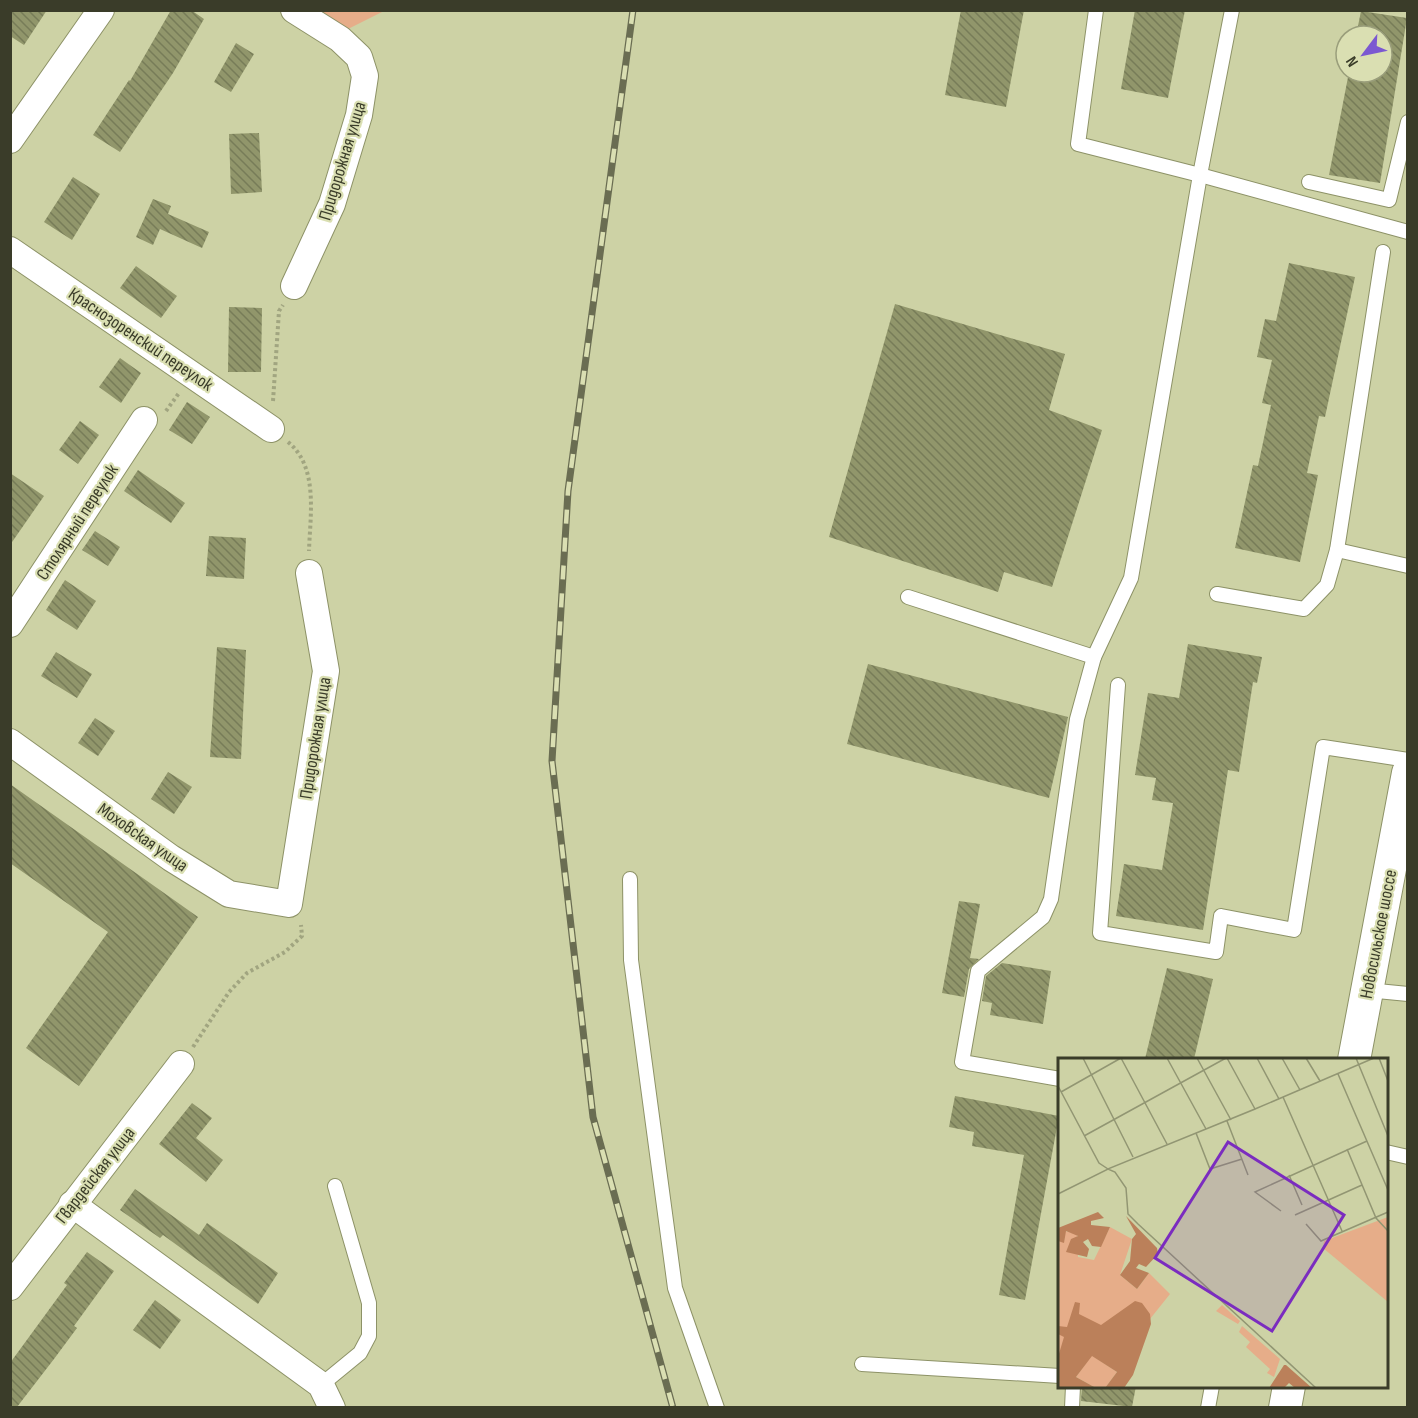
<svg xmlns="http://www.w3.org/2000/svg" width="1418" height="1418" viewBox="0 0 1418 1418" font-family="'Sofia Sans Condensed',sans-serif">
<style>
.garden{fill:#e6ad89}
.building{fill:url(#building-back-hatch)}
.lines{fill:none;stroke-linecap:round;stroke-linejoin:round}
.service-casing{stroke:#8d9267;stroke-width:16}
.minor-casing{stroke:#8d9267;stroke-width:28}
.tertiary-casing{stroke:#8d9267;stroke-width:34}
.path{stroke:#a1a580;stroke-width:4;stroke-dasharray:3 3;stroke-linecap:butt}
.service{stroke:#fff;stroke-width:14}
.minor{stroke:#fff;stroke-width:26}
.tertiary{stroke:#fff;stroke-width:32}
.rail-casing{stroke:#6a6d52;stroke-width:7}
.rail{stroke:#dadfb2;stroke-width:4.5;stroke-dasharray:14;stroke-linecap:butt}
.labels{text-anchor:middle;stroke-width:4.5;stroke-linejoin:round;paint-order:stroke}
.street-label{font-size:18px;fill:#3a3c29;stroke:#dadfb2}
.inset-road{fill:none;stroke:#929673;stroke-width:1.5}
.view{fill:#7b2cbf;fill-opacity:0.15;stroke:#7b2cbf;stroke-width:3}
.inset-edge{fill:none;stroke:#3a3c29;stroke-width:3}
</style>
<defs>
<pattern id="building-back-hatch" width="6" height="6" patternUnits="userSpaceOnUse" patternTransform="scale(1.5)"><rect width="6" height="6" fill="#91966b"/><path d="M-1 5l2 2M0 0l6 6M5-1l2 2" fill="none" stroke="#777c58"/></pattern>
</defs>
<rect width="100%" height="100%" fill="#cdd2a5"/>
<!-- garden -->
<polygon class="garden" points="316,11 384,11 346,30"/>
<!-- building -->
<g class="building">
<polygon points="10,10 47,10 24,45 10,36"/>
<polygon points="171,10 191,10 204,19 173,73 120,152 93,135 129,80 130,81"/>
<polygon points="961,10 1024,10 1006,107 945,95"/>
<polygon points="1135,10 1185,10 1168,98 1121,89"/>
<polygon points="1361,11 1407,18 1380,183 1329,175 1349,72 1382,72 1382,36 1356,36"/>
<polygon points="236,43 254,54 231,92 214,82"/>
<polygon points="259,133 262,192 231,194 229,134"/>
<polygon points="73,177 100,194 72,240 44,222"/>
<polygon points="153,199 171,206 168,214 209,232 202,248 160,229 153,245 136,237"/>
<polygon points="1289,263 1355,277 1325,417 1319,416 1307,473 1318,475 1300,562 1235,548 1253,465 1258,466 1271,405 1262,403 1272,360 1257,357 1265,319 1276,321"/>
<polygon points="136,266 177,296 161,318 120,288"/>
<polygon points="895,304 1065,354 1049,410 1102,430 1052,587 1004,572 998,592 829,537"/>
<polygon points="229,307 262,308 261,372 228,372"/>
<polygon points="120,358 141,373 121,403 99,387"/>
<polygon points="187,402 210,417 192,444 169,430"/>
<polygon points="80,421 99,435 78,464 59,450"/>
<polygon points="138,470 185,503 171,523 124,491"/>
<polygon points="10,473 44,496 10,545"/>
<polygon points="95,531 120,547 108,566 82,550"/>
<polygon points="209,536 246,538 244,579 206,576"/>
<polygon points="65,580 96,601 77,630 46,610"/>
<polygon points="1188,644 1262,657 1257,683 1253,682 1239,772 1228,770 1203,930 1116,916 1124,864 1162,870 1173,803 1152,800 1156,778 1135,775 1148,693 1179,698"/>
<polygon points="217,647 246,650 241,759 210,757"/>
<polygon points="56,652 92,674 77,698 41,676"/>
<polygon points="868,664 1068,717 1049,798 847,744"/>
<polygon points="95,718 115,731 98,756 78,743"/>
<polygon points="168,772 192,787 174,814 151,799"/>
<polygon points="10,784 198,917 79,1086 26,1048 108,932 10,863"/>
<polygon points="959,901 980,904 970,958 979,959 969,969 964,997 942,993"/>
<polygon points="1002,963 1051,971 1043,1024 990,1015 992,1003 982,1001 986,976"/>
<polygon points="1167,968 1213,979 1194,1059 1145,1059"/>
<polygon points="955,1096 1059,1116 1025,1300 999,1295 1024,1155 972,1146 974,1132 949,1127"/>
<polygon points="192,1103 212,1118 196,1138 223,1160 206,1182 159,1144"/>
<polygon points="135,1189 199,1235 207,1223 278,1273 258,1304 163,1235 160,1238 120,1210"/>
<polygon points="87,1252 114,1271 74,1326 77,1328 54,1359 17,1407 10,1407 10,1363 67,1285 64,1283"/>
<polygon points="155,1300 181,1320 160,1349 133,1330"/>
<polygon points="1082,1386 1136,1386 1132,1407 1081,1401"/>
</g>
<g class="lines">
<defs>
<g id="service">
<polyline points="1096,10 1078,144 1200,175 1408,232"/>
<polyline points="1309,182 1389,200 1408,122"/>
<polyline points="1337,550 1383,252"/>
<polyline points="1217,594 1304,609 1327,585 1337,550 1408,566"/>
<polyline points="908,597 1094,657 1131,578 1200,175 1232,10"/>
<polyline points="1118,685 1100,933 1216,952 1221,916 1294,930 1323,747 1408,760"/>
<polyline points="630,879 631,960 675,1288 717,1408"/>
<polyline points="1367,990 1408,994"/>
<polyline points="1060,1079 962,1062 978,971 1043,917 1051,899 1077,719 1094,657"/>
<polyline points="1386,1152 1408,1157"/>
<polyline points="862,1364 1060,1376"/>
<polyline points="321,1385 360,1353 369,1336 369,1303 335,1186"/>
<polyline points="1072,1408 1073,1386"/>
<polyline points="1208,1408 1212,1386"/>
</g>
<g id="minor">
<polyline points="294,10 340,39 359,57 365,76 359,115 332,204 294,286"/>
<polyline points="10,140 101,10"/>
<polyline points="10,250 271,429"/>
<polyline points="10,624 144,420"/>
<polyline points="10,742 171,858 229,894 289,904 326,671 309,573"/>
<polyline points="72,1204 321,1385 332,1408"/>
<polyline points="10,1287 181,1064"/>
</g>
<g id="tertiary">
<polyline points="1354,1060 1408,773"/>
<polyline points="1285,1408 1289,1386"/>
</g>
</defs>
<!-- service casing -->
<use href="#service" class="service-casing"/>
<!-- minor casing -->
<use href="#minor" class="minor-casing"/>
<!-- tertiary casing -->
<use href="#tertiary" class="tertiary-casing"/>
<!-- path -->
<g class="path">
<polyline points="273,401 279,311 283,305"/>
<polyline points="166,411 179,393"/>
<path d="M288,442C319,467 310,516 309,551"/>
<polyline points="193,1047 229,992 247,973 285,952 302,936 301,925"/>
</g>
<!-- service -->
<use href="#service" class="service"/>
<!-- minor -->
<use href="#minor" class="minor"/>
<!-- tertiary -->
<use href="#tertiary" class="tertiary"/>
<defs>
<polyline id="rail" points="633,10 568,491 552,761 593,1117 673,1408"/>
</defs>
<!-- rail casing -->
<use href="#rail" class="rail-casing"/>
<!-- rail -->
<use href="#rail" class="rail"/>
</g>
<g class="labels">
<!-- street labels -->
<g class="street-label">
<text transform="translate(342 161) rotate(-73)" y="6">Придорожная улица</text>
<text transform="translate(141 339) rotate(34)" y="6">Краснозоренский переулок</text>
<text transform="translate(77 522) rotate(-57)" y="6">Столярный переулок</text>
<text transform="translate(315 738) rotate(-81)" y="6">Придорожная улица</text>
<text transform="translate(143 837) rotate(35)" y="6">Моховская улица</text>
<text transform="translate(1378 934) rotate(-79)" y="6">Новосильское шоссе</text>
<text transform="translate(95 1175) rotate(-52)" y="6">Гвардейская улица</text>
</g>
</g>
<!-- overview -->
<g transform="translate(1058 1058)">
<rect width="330" height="330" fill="#cdd2a5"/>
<path d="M52,169L74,181L62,217L79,231L91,215L112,236L92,261L35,298L59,314L47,330H38L18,319L31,301L0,320V183L6,184L7,173L19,176L20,199L36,202ZM164,247L182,263L180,266L158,253ZM184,268L222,301L216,319L209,315L212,311L188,289L192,284L181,274Z" fill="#e6ad89"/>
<path d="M40,154L46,160L33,163V167L52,169L43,189L34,188L30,181L25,184L31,191L29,199L8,194L13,181L20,178L8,173L6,185L0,183V170ZM68,158L99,190L100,196L88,209L81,206L78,210L91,215L79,231L62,217L72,203L74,181L78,176ZM77,243L84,245L92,256L93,266L75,317L66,330H47L59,314L34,298L18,319L38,330H0V299L6,279L0,276V268L9,269L17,244L22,245L21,256L43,267ZM226,307H228L254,330H237L231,325L226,330H211Z" fill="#bb805a"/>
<path d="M330,159V244L265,190L266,183Z" fill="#e6ad89"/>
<path class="inset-road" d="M25,0L75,99M63,0L109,86M109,0L148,71M139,0L173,62M199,0L221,41M224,0L242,32M248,0L262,23M298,0L330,78M321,0L330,23M280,16L330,132M0,28L41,105L50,111L197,51L169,0M3,34L63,0M225,39L284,173M197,51L316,0M169,63L190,117M138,75L152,111L184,101M26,78L168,0M289,91L318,160L330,173M231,117L244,147M0,136L50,111L57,114L68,130L70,156L80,166L258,330M223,153L197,134L309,83M237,157L304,127M248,166L263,183L330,154"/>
<path class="view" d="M170,84L286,157L214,273L97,200Z"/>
<rect width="330" height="330" class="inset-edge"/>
</g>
<!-- border -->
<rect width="1418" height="1418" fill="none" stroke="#3a3c29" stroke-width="24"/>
<!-- north arrow -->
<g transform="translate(1364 54) rotate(238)"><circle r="28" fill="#dadfb2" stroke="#9a9e7b" stroke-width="1.5"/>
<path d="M0-4.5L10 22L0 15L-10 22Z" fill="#7b58d1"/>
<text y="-9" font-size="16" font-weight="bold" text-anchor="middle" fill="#3a3c29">N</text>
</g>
</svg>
